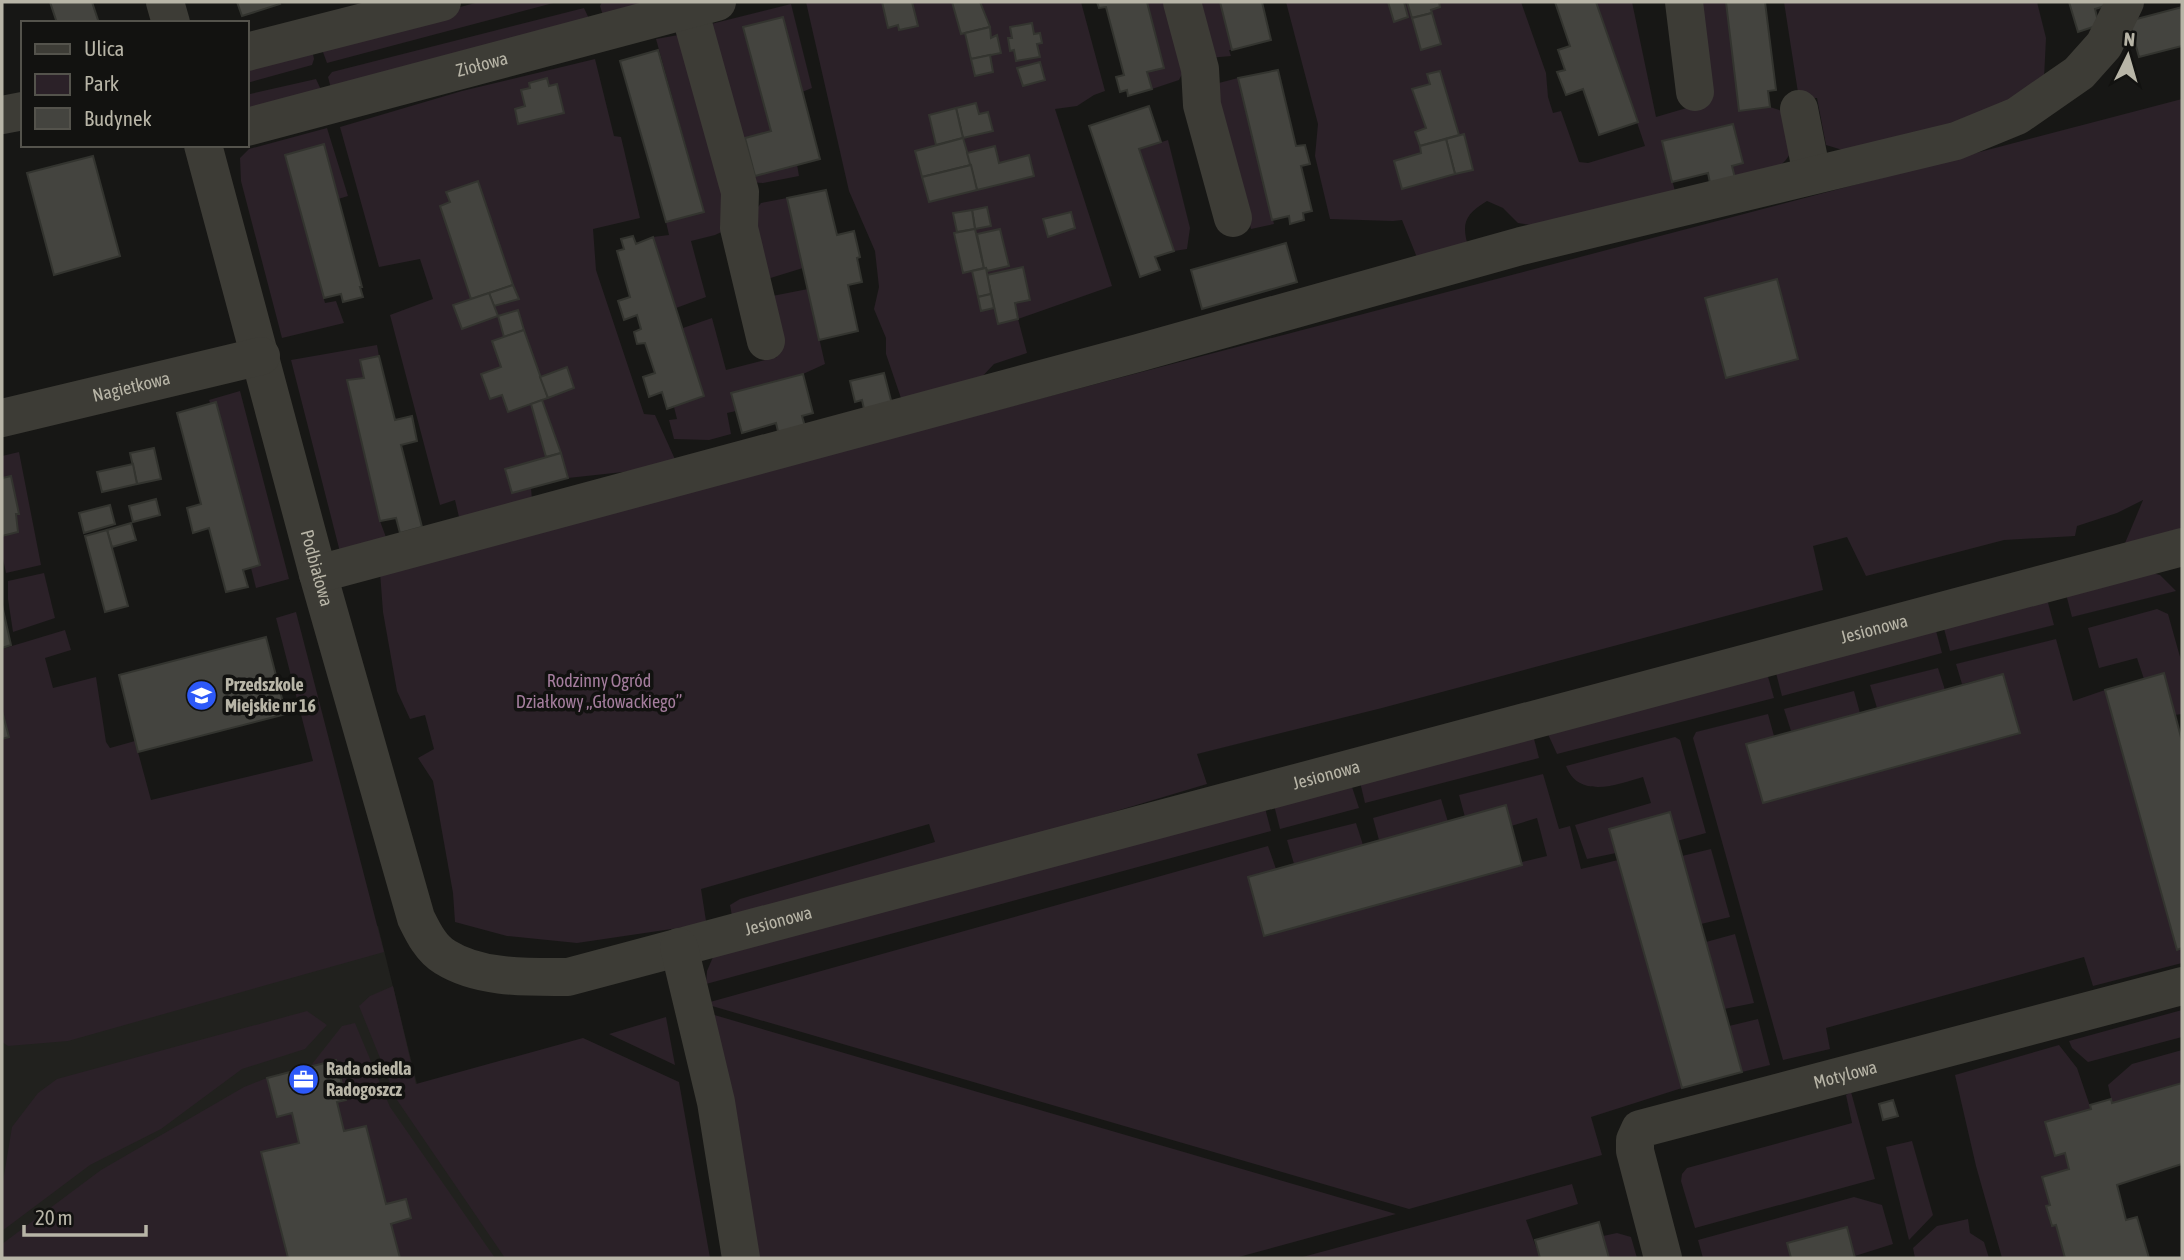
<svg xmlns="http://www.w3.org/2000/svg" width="2184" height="1260" viewBox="0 0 2184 1260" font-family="'Asap Condensed',sans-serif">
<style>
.built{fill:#21211e}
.green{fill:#2b2128}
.building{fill:#44443f;stroke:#33342f;stroke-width:2}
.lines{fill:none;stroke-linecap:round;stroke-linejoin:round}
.minor{stroke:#3d3c36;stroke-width:38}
.labels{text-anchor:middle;stroke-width:7;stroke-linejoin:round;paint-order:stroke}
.street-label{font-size:18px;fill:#b8b5a7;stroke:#121210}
.park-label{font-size:18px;fill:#a47d9d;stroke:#121210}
.poi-label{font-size:18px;font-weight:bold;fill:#b8b5a7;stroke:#121210;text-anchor:start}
</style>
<rect width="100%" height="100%" fill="#171715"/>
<!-- built -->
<polygon class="built" points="378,926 419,1092 629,1258 2,1258 2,946"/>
<!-- green -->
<g class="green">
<polygon points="479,2 557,2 327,63 320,44"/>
<polygon points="602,2 670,2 604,19 600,6"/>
<polygon points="806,2 1081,2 1105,91 1094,95 1077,106 1055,109 1112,286 1018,319 1027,353 994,364 978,381 903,404 886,354 886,338 874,309 879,287 875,251 849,191"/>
<polygon points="1147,2 1170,2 1186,66 1179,80 1152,89 1147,72 1164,67"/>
<polygon points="1194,2 1220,2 1232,50 1229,50 1231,56 1208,58"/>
<path d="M1286,2H1521L1546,73L1548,97L1553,113L1561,111L1579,162L1588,163L1645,146L1596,2H1632L1656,117L1707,102L1695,2H1726L1739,110L1770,107L1794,115C1799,164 1779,172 1736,182L1732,166L1743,163L1733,124L1662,141L1676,195L1538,226L1518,223L1503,208L1487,201C1464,215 1461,224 1469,249L1420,265L1402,220L1393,221L1330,219L1315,156L1318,124Z"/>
<polygon points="1784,2 2037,2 2046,38 2044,78 2020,100 1859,155 1826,145 1817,98 1799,99"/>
<polygon points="791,4 812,88 802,92 783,17 744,27 771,131 745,138 797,164 799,176 763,183 745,182 707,25"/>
<polygon points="584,8 591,23 332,92 328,77 332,72"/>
<polygon points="684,34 732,204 728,229 715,235 691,241 706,297 676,308 653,237 669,235 666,222 704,211 656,39"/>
<polygon points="311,45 314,59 312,65 247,83 247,63"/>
<polygon points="595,59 614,136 621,137 640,218 593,229 596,270 644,414 655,415 678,466 568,478 531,488 532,500 459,517 455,500 440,505 390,315 433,299 420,259 379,267 340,127 462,91"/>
<polygon points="1238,78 1274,224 1251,229 1215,84"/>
<polygon points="316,79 323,94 248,113 247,103 250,94"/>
<polygon points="2182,99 2182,531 2123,548 2143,500 2117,513 2077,526 2075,536 2004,540 1866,576 1847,537 1813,546 1823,590 1382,708 1197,754 1207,784 1056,829 732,916 730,905 740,899 935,842 929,824 701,889 706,921 692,926 577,943 507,936 455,922 453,893 433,781 418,758 434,749 425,715 410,719 397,691 383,612 380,572"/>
<polygon points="327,128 348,196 338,199 324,144 285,155 325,303 336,301 344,323 282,338 241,181 240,158 249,149"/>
<polygon points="1168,140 1190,228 1187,249 1174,251 1139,149"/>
<polygon points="787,198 803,268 764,280 752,215 761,203"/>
<polygon points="808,289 825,364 803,374 732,393 736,411 727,413 731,434 709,440 674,439 669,420 677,419 674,407 704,396 683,328 712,318 726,370 777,357 767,297"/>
<polygon points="377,345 379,356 360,360 364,378 347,381 380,521 387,540 340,552 291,360"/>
<polygon points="240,391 289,579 256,588 251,568 260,565 216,402 210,403 209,400"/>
<polygon points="19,452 41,565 6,573 2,554 2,536 18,532 16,514 19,513 11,476 2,478 2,456"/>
<polygon points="2148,572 2160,575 2176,591 2072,617 2066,594"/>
<polygon points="44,573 55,618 13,632 8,599 8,581"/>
<polygon points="2047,599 2054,625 1950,651 1943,625"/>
<polygon points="2157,609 2168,614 2182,664 2182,714 2175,715 2144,679 2137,658 2099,668 2088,628"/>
<polygon points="296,612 384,952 68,1041 8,1046 2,1042 2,649 65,630 71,650 45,658 53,688 96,677 106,742 110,748 135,741 151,800 313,761 276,618"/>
<polygon points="1935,627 1942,653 1782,696 1776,673"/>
<polygon points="2056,639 2073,701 2105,690 2177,949 2182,948 2182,963 2093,986 2084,957 1826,1028 1830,1049 1783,1060 1693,738 1696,732 1768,714 1774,736 1747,744 1763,803 2019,734 2003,674 1962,684 1956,664"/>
<polygon points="1938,668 1945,690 1877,708 1870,685"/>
<polygon points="1767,673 1774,698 1557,754 1547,732"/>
<polygon points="1854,691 1860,713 1791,731 1784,709"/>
<polygon points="1533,735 1539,758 1365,803 1360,782"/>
<path d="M1675,737L1680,740L1706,833L1677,841L1669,812L1610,829L1616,853L1587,859L1575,825L1651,803L1643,777C1619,784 1579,800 1566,766Z"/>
<polygon points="1543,774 1559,829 1570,826 1581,869 1618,860 1682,1088 1591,1117 1602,1155 1409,1209 712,1006 710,1002 1268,846 1276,869 1248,877 1264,935 1522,865 1522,862 1547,856 1537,818 1511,826 1465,817 1459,795"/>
<polygon points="1351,784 1359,808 1280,829 1274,805"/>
<polygon points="1441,799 1448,822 1379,840 1373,818"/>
<polygon points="1265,808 1271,831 706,984 707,971 713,957"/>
<polygon points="1356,823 1363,845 1294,864 1287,840"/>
<polygon points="1711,849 1730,917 1701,924 1682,856"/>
<polygon points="1735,934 1754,1003 1724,1009 1706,942"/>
<polygon points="393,986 416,1084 583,1038 679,1082 710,1258 505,1258 397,1100 359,1006 370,996"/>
<polygon points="2182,1010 2182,1037 2088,1062 2072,1048 2069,1041"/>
<polygon points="307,1011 327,1025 305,1049 242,1069 161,1129 90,1165 2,1231 2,1187 12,1127 38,1093 57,1079"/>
<polygon points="711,1014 1396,1214 1235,1258 758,1258"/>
<polygon points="666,1017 675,1065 609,1034"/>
<polygon points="1758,1019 1770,1065 1742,1072 1729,1026"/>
<polygon points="355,1023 390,1107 495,1258 400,1258 391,1224 411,1218 406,1200 386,1204 366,1126 344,1131 337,1102 346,1099 336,1061 309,1068 342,1026"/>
<polygon points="2059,1045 2077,1068 2091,1109 2046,1122 2055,1156 2065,1153 2069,1169 2042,1177 2050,1205 2046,1206 2051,1226 2056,1225 2065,1258 2002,1258 1976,1166 1955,1075"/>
<polygon points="2182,1050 2182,1083 2112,1103 2108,1085 2132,1064"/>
<polygon points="267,1078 277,1117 292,1113 299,1143 261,1153 288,1258 2,1258 2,1244 101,1170 244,1087"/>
<polygon points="1851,1092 1875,1179 1695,1228 1681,1181 1682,1174 1687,1168 1852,1123 1846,1095"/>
<polygon points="1912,1141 1933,1215 1909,1240 1886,1147"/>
<polygon points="1572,1184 1578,1204 1526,1220 1540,1258 1299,1258"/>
<polygon points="1854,1197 1882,1205 1893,1244 1855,1256 1846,1227 1787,1243 1791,1258 1703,1258 1698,1240"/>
<polygon points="1968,1219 1970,1233 1984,1242 1989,1258 1915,1258 1913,1248 1937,1226"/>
<polygon points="1617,1233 1631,1237 1637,1258 1609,1258 1603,1236"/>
</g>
<!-- building -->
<g class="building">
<polygon points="50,2 92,2 99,23 57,23"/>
<polygon points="237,2 279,2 280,4 242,16"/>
<polygon points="882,2 912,2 918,26 899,30 898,25 888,28"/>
<polygon points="952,2 980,2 990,27 961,34"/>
<polygon points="1097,2 1147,2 1164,68 1147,72 1152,89 1128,96 1127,90 1120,92 1116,77 1124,75 1106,7 1099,8"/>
<polygon points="1220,2 1262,2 1271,40 1232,50"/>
<polygon points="1388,2 1404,2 1408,17 1394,22"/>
<polygon points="1407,2 1439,2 1440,7 1431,10 1432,13 1412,18"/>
<polygon points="1555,2 1596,2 1638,122 1599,135 1583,89 1566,95 1557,72 1565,70 1558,50 1570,46"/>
<polygon points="1726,2 1765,2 1776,90 1768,91 1770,107 1739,111"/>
<polygon points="2069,2 2111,2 2112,4 2095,9 2099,25 2078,32"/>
<polygon points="2182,7 2182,46 2139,57 2129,21"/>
<polygon points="1432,13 1441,44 1421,50 1412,18"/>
<polygon points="783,17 820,159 755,176 745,138 771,131 743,27"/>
<polygon points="1032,23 1034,34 1040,33 1042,43 1037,44 1040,57 1016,61 1014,50 1010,51 1008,38 1012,38 1010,27"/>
<polygon points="990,27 991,38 997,35 1001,53 971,59 965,33"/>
<polygon points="658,50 704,212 666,222 620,61"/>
<polygon points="990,55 993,72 975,76 971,59"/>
<polygon points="1040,62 1045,80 1023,86 1017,68"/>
<polygon points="1278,70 1296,146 1305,145 1310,164 1301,166 1312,211 1303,213 1304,220 1290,224 1289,216 1272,220 1238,78"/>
<polygon points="1440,71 1459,135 1420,146 1415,132 1426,128 1412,89 1430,84 1427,74"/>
<polygon points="547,78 549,86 557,84 564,113 518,124 515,109 525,106 521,90 530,88 529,83"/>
<polygon points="976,103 979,114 988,112 993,131 963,138 956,108"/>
<polygon points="1149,106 1161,142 1139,149 1174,251 1155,257 1160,270 1140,277 1089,126"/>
<polygon points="956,108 963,138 936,145 929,115"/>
<polygon points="1733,124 1743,163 1732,166 1736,182 1711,188 1708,173 1672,182 1662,141"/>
<polygon points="1464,134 1473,170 1455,174 1446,139"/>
<polygon points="963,138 971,165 922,177 915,151"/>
<polygon points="1446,139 1455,174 1402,189 1394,161 1421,153 1420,146"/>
<polygon points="324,144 362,287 360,287 363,297 343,302 341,294 324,298 285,155"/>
<polygon points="995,146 999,163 1029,155 1034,176 977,190 967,153"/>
<polygon points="93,156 120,256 54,275 27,173"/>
<polygon points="971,165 977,190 929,202 922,177"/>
<polygon points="478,181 513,285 471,299 440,206 450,202 446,192"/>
<polygon points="826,190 837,235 854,231 860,257 857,258 862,282 848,285 858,331 819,340 787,198"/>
<polygon points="987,207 991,226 975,229 972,210"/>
<polygon points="972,210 975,229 957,232 953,213"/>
<polygon points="1071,212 1075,228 1048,237 1043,219"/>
<polygon points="975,229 984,268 963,273 954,233"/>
<polygon points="1000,229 1009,266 987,271 986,268 984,268 977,234"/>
<polygon points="633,236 636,244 653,237 704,396 667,409 662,392 649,397 643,377 655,373 645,343 637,344 634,332 641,329 637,315 624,320 618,301 630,297 617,251 624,249 621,239"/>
<polygon points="1286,243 1297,282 1202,309 1191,270"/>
<polygon points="1023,267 1030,300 1015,303 1018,319 998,324 987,275"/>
<polygon points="986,268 991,294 978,297 972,271"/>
<polygon points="1777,279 1798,359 1726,378 1705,298"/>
<polygon points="513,285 519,299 494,306 489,293"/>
<polygon points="489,293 498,316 462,329 453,305"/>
<polygon points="991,294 994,308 981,311 978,297"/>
<polygon points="518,310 524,330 504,337 498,316"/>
<polygon points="524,330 548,398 508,412 502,395 490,399 481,374 501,367 492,341"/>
<polygon points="379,356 395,420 412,416 417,441 401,445 422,527 400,533 396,518 380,521 347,380 364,378 360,360"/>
<polygon points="567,367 574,388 548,398 540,377"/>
<polygon points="884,373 894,412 866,418 862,400 855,402 850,381"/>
<polygon points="803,374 813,413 802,416 808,437 781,444 776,423 742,433 731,393"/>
<polygon points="542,400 561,453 546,457 531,404"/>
<polygon points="216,402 260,565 243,570 248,587 226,592 209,528 193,533 187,508 201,504 177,413"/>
<polygon points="154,448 161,479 137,484 130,453"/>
<polygon points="561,453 568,478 512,493 505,469"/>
<polygon points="133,464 137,484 102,492 97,472"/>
<polygon points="11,476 19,514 16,514 18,532 2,536 2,478"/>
<polygon points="156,499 160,515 133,522 129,506"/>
<polygon points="110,505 115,524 84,533 79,513"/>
<polygon points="131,523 136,540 112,547 107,530"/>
<polygon points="107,530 128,606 105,612 85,536"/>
<polygon points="2,605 11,645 2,648"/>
<polygon points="266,637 286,714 138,752 119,675"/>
<polygon points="2164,673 2182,741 2182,948 2177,950 2105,690"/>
<polygon points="2003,674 2020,733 1763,803 1746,744"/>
<polygon points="2,711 9,737 2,739"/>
<polygon points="1506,805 1522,865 1264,936 1248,877"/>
<polygon points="1670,812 1742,1072 1682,1088 1609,829"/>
<polygon points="336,1060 346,1100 337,1102 344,1131 366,1126 386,1204 406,1199 411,1218 391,1224 400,1258 288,1258 261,1152 299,1143 292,1113 277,1117 267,1078"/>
<polygon points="2182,1083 2182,1164 2117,1185 2126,1220 2137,1217 2149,1258 2065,1258 2056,1225 2052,1226 2046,1206 2050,1205 2042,1177 2069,1169 2065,1153 2055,1156 2045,1122 2091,1109 2090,1105 2111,1099 2112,1103"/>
<polygon points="1893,1100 1898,1116 1883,1120 1879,1104"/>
<polygon points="1599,1222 1609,1258 1540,1258 1535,1240"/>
<polygon points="1847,1227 1855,1258 1791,1258 1787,1243"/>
</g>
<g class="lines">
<!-- minor -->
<g class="minor">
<polyline points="165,2 171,23"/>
<polyline points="1182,2 1200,69 1202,105 1233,218"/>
<polyline points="1684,2 1695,92"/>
<polyline points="689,9 740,192 739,228 766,341"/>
<polyline points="247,52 442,2"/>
<polyline points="1799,109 1812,175"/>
<polyline points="2,115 23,111"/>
<path id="s1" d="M247,127L717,2"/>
<path id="s2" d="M203,145L318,574L416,918C423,932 431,949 445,957C480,979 528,977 568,977L2182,547"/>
<path id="s3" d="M2,418L261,356"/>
<polyline points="318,574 1138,353 1521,246 1956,141 2017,116 2079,73 2104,45 2125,2"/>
<polyline points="679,947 716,1102 741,1258"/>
<path id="s4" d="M1663,1258L1635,1151V1140L1640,1129L2182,986"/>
</g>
</g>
<!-- icons -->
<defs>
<symbol id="school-disc" viewBox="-11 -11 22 22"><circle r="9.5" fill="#2d59f8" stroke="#121210"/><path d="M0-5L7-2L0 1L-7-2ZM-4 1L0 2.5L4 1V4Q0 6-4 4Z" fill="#fff"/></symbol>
<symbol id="office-disc" viewBox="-11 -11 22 22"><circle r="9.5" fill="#2d59f8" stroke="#121210"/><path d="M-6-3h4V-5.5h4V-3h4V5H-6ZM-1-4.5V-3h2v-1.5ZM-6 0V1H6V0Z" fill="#fff"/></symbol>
</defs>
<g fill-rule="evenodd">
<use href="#school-disc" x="184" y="678" width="35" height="35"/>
<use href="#office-disc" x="286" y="1062" width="35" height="35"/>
</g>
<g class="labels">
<!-- street labels -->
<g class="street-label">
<text dy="6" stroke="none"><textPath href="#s1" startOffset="243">Ziołowa</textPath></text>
<text dy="6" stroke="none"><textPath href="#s3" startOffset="133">Nagietkowa</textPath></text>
<text dy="6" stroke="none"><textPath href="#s2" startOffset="438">Podbiałowa</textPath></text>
<text dy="6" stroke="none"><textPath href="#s2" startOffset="2329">Jesionowa</textPath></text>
<text dy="6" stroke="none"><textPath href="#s2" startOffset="1762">Jesionowa</textPath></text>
<text dy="6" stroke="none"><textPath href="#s2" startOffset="1195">Jesionowa</textPath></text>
<text dy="6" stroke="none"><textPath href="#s4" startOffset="346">Motylowa</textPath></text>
</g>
<!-- park labels -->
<g class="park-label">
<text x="599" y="687">Rodzinny Ogród<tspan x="599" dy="21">Działkowy „Głowackiego”</tspan></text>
</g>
<!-- poi labels -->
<g class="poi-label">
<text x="225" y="691">Przedszkole<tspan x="225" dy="21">Miejskie nr 16</tspan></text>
<text x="326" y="1075">Rada osiedla<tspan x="326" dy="21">Radogoszcz</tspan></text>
</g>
</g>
<!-- border -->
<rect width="2184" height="1260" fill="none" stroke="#b8b5a7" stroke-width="7"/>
<!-- legend -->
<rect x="21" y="21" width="228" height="126" fill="#121210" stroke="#54534c" stroke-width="2"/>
<rect x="35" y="44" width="35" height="10" fill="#3d3c36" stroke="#54534c" stroke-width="2"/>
<text x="84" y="56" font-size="21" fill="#b8b5a7">Ulica</text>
<rect x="35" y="74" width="35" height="21" fill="#2b2128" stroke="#54534c" stroke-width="2"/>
<text x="84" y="91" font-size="21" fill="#b8b5a7">Park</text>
<rect x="35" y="108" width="35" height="21" fill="#44443f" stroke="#54534c" stroke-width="2"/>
<text x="84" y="126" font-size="21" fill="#b8b5a7">Budynek</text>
<!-- north arrow -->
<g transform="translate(2128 56) rotate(5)" stroke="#121210" stroke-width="5" paint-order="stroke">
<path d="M0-5L12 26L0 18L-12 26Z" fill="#b8b5a7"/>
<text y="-10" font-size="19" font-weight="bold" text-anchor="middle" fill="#b8b5a7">N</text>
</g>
<!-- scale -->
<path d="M24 1225v10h122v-10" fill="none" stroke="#b8b5a7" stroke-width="3.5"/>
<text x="35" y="1225" font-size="21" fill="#b8b5a7" stroke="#121210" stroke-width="5" paint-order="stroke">20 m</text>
</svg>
